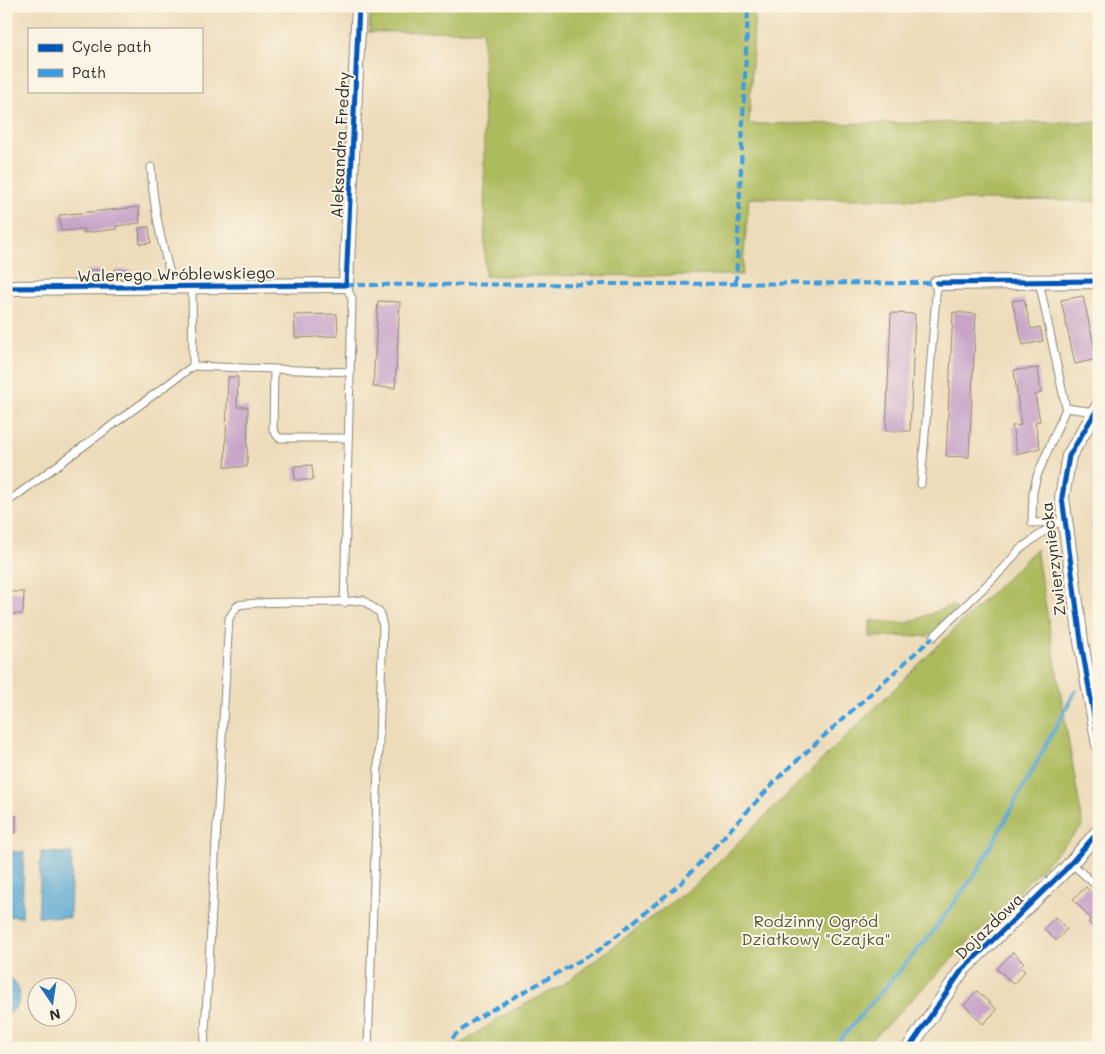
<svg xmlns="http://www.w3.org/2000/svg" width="1105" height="1054" viewBox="0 0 1105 1054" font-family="Mali,sans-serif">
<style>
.green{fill:#adbb5e;stroke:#6c7344}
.water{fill:#56a6d0;stroke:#40687e}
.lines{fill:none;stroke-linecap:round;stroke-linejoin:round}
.stream{stroke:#56a6d0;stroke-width:4}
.building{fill:#c8a4c9}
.service-casing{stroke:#8c8472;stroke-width:9}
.minor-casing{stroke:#8c8472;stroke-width:16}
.service{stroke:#fff;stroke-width:7}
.minor{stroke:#fff;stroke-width:14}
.quiet{stroke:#3d9ce1;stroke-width:4;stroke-dasharray:8 4;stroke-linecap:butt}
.cycleway-casing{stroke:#fcf5e5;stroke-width:8}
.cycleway{stroke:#0057b8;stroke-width:5}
.labels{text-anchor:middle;stroke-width:4;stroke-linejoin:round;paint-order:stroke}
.street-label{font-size:16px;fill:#2b2b2b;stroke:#fcf5e5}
.park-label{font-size:16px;fill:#52563a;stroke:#fcf5e5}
</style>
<rect width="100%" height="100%" fill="#fcf5e5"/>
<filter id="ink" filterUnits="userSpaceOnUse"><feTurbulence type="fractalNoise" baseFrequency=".02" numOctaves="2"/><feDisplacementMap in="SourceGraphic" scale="10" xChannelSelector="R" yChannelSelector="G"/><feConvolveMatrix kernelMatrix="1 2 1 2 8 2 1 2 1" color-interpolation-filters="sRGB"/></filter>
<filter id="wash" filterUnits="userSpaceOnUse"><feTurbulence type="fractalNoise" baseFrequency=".0096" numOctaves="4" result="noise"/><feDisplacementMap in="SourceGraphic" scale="20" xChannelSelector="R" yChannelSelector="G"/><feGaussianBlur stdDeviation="1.12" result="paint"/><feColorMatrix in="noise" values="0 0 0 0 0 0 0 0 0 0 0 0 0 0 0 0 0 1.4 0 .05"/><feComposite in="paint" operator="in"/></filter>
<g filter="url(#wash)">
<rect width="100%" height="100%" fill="#eddcba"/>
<!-- green -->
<g class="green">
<polygon points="371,6 755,6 749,124 1099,122 1099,201 749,198 742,275 485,276 483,31 369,32"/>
<polygon points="1036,549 1083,826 864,1048 455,1048 502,1016 561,986 697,883"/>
<polygon points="952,605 957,608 928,636 870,637 870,621 908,623"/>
</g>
<!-- water -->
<g class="water">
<polygon points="6,851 24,852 22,917 6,916"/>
<polygon points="41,852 72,853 70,918 38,916"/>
<path d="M6,975C20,982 22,994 17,1007L6,1015Z"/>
</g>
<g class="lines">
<!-- stream -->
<g class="stream">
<polyline points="1099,502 1094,524 1099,558"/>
<polyline points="833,1048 932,933 978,870 1076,690"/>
</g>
</g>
<g id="blocks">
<!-- building -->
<g class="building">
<polygon points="139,207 140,223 116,226 117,229 84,233 84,229 61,231 59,215"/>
<polygon points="149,227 151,243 140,244 139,228"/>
<polygon points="101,270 102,278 86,279 85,271"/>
<rect x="115" y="270" width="17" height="8"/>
<polygon points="1083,296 1097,359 1075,364 1061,300"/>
<polygon points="1024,299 1031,329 1040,327 1043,341 1023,345 1012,301"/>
<polygon points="378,301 400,302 395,388 373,387"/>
<polygon points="953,312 976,314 969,457 946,456"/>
<polygon points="891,313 915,314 910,431 886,431"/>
<polygon points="337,314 338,336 295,338 294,315"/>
<polygon points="1038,368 1041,393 1035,395 1040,421 1035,422 1040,448 1017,454 1012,426 1021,425 1014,370"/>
<polygon points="228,377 238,377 237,407 248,407 247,467 225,467"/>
<polygon points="312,465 313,480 295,480 294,466"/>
<polygon points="6,592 24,592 23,614 6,614"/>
<rect x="6" y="816" width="10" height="17"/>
<polygon points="1086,887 1099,901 1099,932 1088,922 1091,919 1073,899"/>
<polygon points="1055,917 1067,929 1056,941 1044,929"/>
<polygon points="1013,952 1024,963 1020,967 1025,971 1013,984 997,969"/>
<polygon points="977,991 997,1010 983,1024 964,1005"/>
</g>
</g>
</g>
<g filter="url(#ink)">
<use href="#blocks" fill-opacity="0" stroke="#8c8472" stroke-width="1"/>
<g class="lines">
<defs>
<g id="service">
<path d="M151,167C153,208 162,248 174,286"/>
<polyline points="1039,281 1066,408 1095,412"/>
<polyline points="193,366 350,372"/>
<polyline points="274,369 273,430 279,438 348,438"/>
<polyline points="921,484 937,283"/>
<polyline points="6,503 193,366 192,286"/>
<polyline points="1056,522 1032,523 1033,492 1037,476 1066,408"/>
<polyline points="344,603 352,299 346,285"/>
<polyline points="933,637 1005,567 1019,550 1054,524 1065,521"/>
<polyline points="1071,863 1099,888"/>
<path d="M204,1048L229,618L238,605C279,599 321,605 363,600L380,613L383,627L368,1048"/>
</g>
<g id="minor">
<polyline points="937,283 1099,281"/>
<polyline points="6,288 346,285 359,6"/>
<polyline points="1099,406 1069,456 1062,497 1082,648 1099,745"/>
<polyline points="909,1048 962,970 1065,870 1099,831"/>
</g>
</defs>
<!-- service casing -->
<use href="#service" class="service-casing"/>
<!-- minor casing -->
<use href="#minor" class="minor-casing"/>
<!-- service -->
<use href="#service" class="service"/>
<!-- minor -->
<use href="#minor" class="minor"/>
<!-- quiet -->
<g class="quiet">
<polyline points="736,283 748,6"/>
<polyline points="346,285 937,283"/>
<polyline points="445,1048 455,1035 477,1018 599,950 680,884 780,776 933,637"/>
</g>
<defs>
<g id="cycleway">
<polyline points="937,283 1099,281"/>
<polyline points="6,288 346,285 359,6"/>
<polyline points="1099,406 1069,456 1062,497 1082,648 1099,745"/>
<polyline points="909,1048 962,970 1065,870 1099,831"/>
</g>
</defs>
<!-- cycleway casing -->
<use href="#cycleway" class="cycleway-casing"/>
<!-- cycleway -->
<use href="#cycleway" class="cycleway"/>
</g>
</g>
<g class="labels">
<!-- street labels -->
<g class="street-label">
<text transform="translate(340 145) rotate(-87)" y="6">Aleksandra Fredry</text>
<text transform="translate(176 274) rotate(-1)" y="6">Walerego Wróblewskiego</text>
<text transform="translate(1053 559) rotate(-97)" y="6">Zwierzyniecka</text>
<text transform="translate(989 926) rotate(-44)" y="6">Dojazdowa</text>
</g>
<!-- park labels -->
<g class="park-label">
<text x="816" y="927">Rodzinny Ogród<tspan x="816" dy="18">Działkowy "Czajka"</tspan></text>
</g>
</g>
<!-- margin -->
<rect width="1105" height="1054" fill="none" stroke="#fcf5e5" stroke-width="25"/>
<!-- legend -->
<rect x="28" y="28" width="175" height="65" fill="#fcf5e5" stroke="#a8a49b"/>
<rect x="38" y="44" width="25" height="8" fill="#0057b8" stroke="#a8a49b"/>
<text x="72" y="52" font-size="15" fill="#2b2b2b">Cycle path</text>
<rect x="38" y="69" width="25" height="8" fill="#3d9ce1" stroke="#a8a49b"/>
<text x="72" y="78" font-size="15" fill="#2b2b2b">Path</text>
<!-- north arrow -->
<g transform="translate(52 1002) rotate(167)"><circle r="24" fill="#fcf5e5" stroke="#a8a49b"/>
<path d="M0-4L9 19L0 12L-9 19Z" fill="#1f6fb2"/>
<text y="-8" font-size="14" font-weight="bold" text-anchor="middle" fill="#2b2b2b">N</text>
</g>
</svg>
